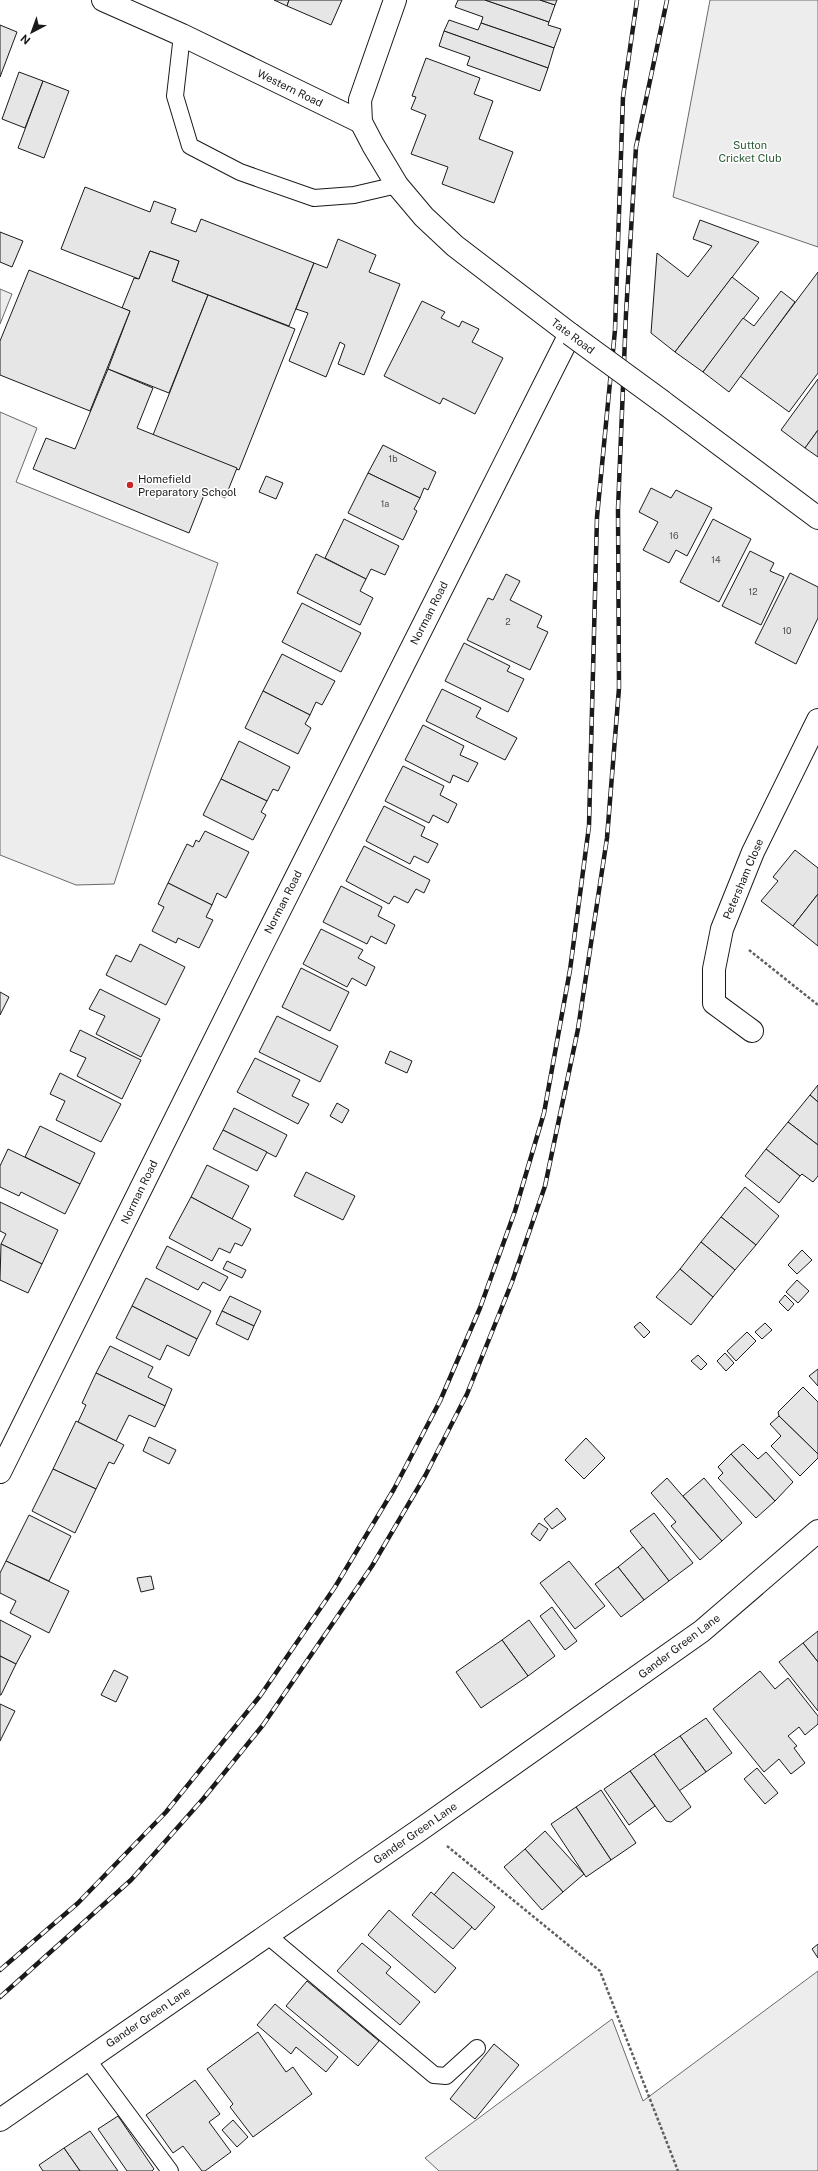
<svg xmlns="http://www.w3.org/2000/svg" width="818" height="2171" viewBox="0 0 818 2171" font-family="'Public Sans',sans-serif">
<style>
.built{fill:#ededed;stroke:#6a6a6a}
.building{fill:#e6e6e6;stroke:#1a1a1a}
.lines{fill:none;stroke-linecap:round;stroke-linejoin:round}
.service-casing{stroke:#1a1a1a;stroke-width:18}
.minor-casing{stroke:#1a1a1a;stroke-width:24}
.tertiary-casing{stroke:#1a1a1a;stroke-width:24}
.path{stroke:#5f5f5f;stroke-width:2.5;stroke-dasharray:3 2;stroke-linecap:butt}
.service{stroke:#fff;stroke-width:16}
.minor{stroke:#fff;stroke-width:22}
.tertiary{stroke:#fff;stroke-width:22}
.rail-casing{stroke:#1a1a1a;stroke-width:4.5}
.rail{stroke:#fff;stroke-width:3;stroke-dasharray:9;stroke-linecap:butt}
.minor-bridge-casing{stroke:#1a1a1a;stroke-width:24;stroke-linecap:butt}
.minor-bridge{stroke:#fff;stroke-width:22}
.poi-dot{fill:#c62828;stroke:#fff;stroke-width:1.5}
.labels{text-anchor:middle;stroke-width:3;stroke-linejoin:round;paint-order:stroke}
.number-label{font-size:9px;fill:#4d4d4d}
.street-label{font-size:11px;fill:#1a1a1a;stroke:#fff}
.park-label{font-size:11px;fill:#2b5a34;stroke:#fff}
.poi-label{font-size:11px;fill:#1a1a1a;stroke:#fff;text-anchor:start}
</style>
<rect width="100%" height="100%" fill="#fff"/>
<!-- built -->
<g class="built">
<polygon points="710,0 818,0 818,247 673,197"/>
<polygon points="0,289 12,294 0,324"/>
<polygon points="0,412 37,428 16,482 218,563 114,884 76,885 0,855"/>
<polygon points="818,1971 818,2171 439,2171 425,2158 612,2019 643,2101"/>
</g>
<!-- building -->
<g class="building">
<polygon points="274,0 289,0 287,6"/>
<polygon points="289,0 342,0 331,25 287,6"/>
<polygon points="458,0 485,0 549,22 548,25 561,29 554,48 481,23 483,17 455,7"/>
<polygon points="485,0 540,0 555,5 549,22"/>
<polygon points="540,0 557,0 555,5"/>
<polygon points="449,20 478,30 481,23 554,48 548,68 444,31"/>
<polygon points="0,25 17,32 0,77"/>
<polygon points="444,31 548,68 540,91 467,65 470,57 439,46"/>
<polygon points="426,58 480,78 474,94 493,101 479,139 513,152 494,203 442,184 448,167 411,154 426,115 411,109 416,97 412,96"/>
<polygon points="19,72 43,81 25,128 2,119"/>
<polygon points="43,81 69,91 44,158 18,148"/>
<polygon points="85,187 150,212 154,201 176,209 171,223 196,232 201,219 314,263 289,326 172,281 179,261 150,251 139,279 61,249"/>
<polygon points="700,220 759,242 675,352 651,333 657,253 688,277 712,246 693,239"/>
<polygon points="0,232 23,241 12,267 0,262"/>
<polygon points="338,239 376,255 369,272 400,284 364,375 338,364 345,345 340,342 326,377 289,361 308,313 296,309 314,263 327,268"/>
<polygon points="150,251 179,261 172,281 208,295 169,393 108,369 130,311 122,308 134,278 139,279"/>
<polygon points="29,270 130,311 90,411 0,375 0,341"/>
<polygon points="818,272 818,373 789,412 740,376"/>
<polygon points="732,277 759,298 703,372 675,352"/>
<polygon points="781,291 795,302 729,392 703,372 743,318 754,326"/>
<polygon points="208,295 295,329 239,470 153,435"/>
<polygon points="422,301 445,312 441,318 459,327 462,321 479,329 472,342 503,358 475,414 443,398 440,404 384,376"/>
<polygon points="108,369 153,388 137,428 237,468 225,498 206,490 189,533 33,469 46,438 75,449"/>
<polygon points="818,379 818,430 805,448 781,430"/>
<polygon points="818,430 818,457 805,448"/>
<polygon points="383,445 436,472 428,490 424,488 420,498 368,473"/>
<polygon points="368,473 420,498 414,509 417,511 403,540 348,513"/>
<polygon points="266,476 283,483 276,499 259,492"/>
<polygon points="651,488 671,498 676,490 712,508 687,556 676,550 669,563 643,550 658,522 639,512"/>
<polygon points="344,519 399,546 385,575 371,569 366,579 325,558"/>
<polygon points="713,519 751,539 719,602 680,582"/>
<polygon points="750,551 774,563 770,571 784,577 761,625 722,606"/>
<polygon points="316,554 366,579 360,591 373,598 360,625 297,593"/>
<polygon points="790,573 818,587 818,618 796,664 755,643"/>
<polygon points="506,574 520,581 510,600 542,616 537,627 548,632 530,670 467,640 488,598 493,600"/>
<polygon points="302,603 361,633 341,672 282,642"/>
<polygon points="464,643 510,666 507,671 524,679 508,712 445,681"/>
<polygon points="282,654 335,681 322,705 316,702 310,715 263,691"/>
<polygon points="442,689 481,708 476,717 517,738 505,760 426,721"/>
<polygon points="263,691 310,715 305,724 311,728 298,754 245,728"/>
<polygon points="423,725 464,746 460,755 478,763 468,782 453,775 450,783 405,760"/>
<polygon points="239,741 290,767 278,791 273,789 267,801 221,779"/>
<polygon points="403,766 444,786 440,795 457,804 448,823 433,815 429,823 385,801"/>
<polygon points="221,779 267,801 261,812 266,815 253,840 203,815"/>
<polygon points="384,806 425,827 421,836 438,844 428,863 414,856 410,864 366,841"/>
<polygon points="205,831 249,852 226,898 217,893 212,905 168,883 187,844 193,847 196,840 199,842"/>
<polygon points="364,846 430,880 424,893 416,889 408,903 394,896 389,904 346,881"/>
<polygon points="795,850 818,868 818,894 793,926 761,901 778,881 773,877"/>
<polygon points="168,883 212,905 206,917 213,920 199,948 178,938 176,943 152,931 164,907 158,904"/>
<polygon points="341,886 382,907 378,916 395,925 386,944 371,936 367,944 323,922"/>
<polygon points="818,894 818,946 793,926"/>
<polygon points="321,929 363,950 358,958 375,967 366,986 352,978 347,987 303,964"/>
<polygon points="140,944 185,967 166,1005 106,975 116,955 131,962"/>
<polygon points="301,968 349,992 330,1031 282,1007"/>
<polygon points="100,989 160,1019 141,1057 96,1034 105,1016 89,1009"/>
<polygon points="0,992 9,997 0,1015"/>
<polygon points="277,1016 338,1046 320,1082 259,1052"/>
<polygon points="80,1030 141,1060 122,1099 77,1076 86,1058 70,1051"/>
<polygon points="390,1051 412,1061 407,1073 385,1063"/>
<polygon points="255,1058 300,1080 292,1096 309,1104 298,1124 237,1092"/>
<polygon points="60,1073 121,1104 101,1142 56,1120 65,1101 50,1094"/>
<polygon points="818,1085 818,1102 810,1095"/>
<polygon points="810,1095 818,1102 818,1145 788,1122"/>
<polygon points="337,1103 349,1110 342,1123 330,1116"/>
<polygon points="234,1108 287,1135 276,1157 223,1130"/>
<polygon points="788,1122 818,1145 818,1176 813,1182 802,1174 800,1176 766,1149"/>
<polygon points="40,1126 95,1153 80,1184 25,1157"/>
<polygon points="223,1130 267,1152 257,1171 213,1149"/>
<polygon points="8,1149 80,1184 65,1214 21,1192 19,1196 0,1187 0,1166"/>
<polygon points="766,1149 800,1176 779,1203 745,1176"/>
<polygon points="207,1165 249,1186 232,1219 191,1197"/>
<polygon points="306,1172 355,1196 343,1220 294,1196"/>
<polygon points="745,1187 779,1216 756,1245 721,1217"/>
<polygon points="191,1197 251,1229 242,1246 235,1243 230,1253 219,1248 212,1261 169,1238"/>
<polygon points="0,1202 58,1230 42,1264 1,1244 6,1234 0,1231"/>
<polygon points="721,1217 756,1245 735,1270 701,1242"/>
<polygon points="701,1242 735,1270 713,1297 680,1269"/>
<polygon points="1,1244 42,1264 28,1293 0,1280"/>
<polygon points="167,1246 228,1277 220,1291 203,1282 198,1290 156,1268"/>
<polygon points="802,1250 812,1260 797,1274 788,1265"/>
<polygon points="227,1261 246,1270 242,1278 223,1269"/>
<polygon points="680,1269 713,1297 691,1325 656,1297"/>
<polygon points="146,1278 211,1311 197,1339 132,1306"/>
<polygon points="797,1280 809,1291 798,1303 786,1292"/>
<polygon points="785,1295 794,1304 788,1311 779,1302"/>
<polygon points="230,1296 261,1311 254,1326 222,1311"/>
<polygon points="132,1306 197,1339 189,1356 167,1345 160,1360 116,1338"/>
<polygon points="222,1311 254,1326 248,1340 216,1324"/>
<polygon points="640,1322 650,1332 644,1338 634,1327"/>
<polygon points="765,1323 772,1330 762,1339 755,1332"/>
<polygon points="747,1332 756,1341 736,1361 727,1351"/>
<polygon points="110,1346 153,1367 148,1377 172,1389 165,1406 96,1373"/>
<polygon points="725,1353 734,1363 726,1371 717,1361"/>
<polygon points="698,1355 707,1364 701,1370 691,1361"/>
<polygon points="818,1369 818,1386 809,1376"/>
<polygon points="96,1373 165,1406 155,1427 129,1415 116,1441 78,1422 86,1405 82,1403"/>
<polygon points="803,1387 818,1402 818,1454 779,1416 778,1412"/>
<polygon points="779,1416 818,1454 818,1458 800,1476 771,1446 781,1436 770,1424"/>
<polygon points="76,1421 124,1445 114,1464 109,1462 96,1489 53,1469"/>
<polygon points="149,1437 176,1450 169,1464 143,1451"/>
<polygon points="586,1438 605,1458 584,1479 565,1460"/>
<polygon points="743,1444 758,1459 766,1452 793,1482 775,1501 731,1454"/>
<polygon points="731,1454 775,1501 756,1518 718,1478 723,1473 718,1467"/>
<polygon points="53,1469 96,1489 75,1533 32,1511"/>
<polygon points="667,1478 722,1541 700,1560 671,1526 676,1522 651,1493"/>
<polygon points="704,1478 742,1523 722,1541 683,1496"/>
<polygon points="557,1508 566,1519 552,1529 544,1519"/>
<polygon points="654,1513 693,1563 669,1581 630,1531"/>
<polygon points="29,1515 71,1536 49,1581 6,1561"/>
<polygon points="539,1523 548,1529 540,1541 531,1534"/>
<polygon points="643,1547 669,1581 644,1600 618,1567"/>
<polygon points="6,1561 69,1591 49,1633 10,1613 16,1601 0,1593 0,1573"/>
<polygon points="569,1561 605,1606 575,1629 540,1583"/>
<polygon points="618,1567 644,1600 621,1617 595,1584"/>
<polygon points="151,1576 154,1589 141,1592 137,1578"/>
<polygon points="552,1607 577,1641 565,1650 540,1616"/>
<polygon points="0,1620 31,1636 16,1664 0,1656"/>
<polygon points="529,1620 555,1656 528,1676 502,1640"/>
<polygon points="818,1631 818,1662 803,1643"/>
<polygon points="502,1640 528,1676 481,1708 456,1672"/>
<polygon points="803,1643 818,1662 818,1711 779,1662"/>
<polygon points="0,1656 16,1664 1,1695 0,1695"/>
<polygon points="114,1670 128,1677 116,1702 101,1695"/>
<polygon points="760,1671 775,1689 788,1678 818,1716 818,1724 805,1735 799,1727 788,1736 797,1746 794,1748 805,1763 791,1774 779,1759 764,1772 713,1709"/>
<polygon points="0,1704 15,1711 0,1741"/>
<polygon points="706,1718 732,1753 706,1772 680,1736"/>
<polygon points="680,1736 706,1772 679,1791 654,1754"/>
<polygon points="654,1754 691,1807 671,1822 666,1821 630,1771"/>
<polygon points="757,1768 778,1793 765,1804 744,1779"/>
<polygon points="630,1771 655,1806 629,1825 604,1789"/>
<polygon points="601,1790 636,1843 611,1860 576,1807"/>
<polygon points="576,1807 611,1860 586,1877 551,1824"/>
<polygon points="545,1831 584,1874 563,1892 525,1849"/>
<polygon points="525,1849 563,1892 542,1910 504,1867"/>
<polygon points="453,1872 495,1907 475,1930 434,1895"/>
<polygon points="431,1892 472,1927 453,1949 412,1915"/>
<polygon points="389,1910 456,1968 435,1993 368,1935"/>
<polygon points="362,1943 391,1967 386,1973 420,2002 400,2025 337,1971"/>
<polygon points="818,1944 818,1958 812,1949"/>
<polygon points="307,1981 379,2041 358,2066 286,2006"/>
<polygon points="275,2004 338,2057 326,2072 296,2047 291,2054 257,2025"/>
<polygon points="258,2032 286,2072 293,2067 312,2094 253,2137 230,2107 233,2104 207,2069"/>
<polygon points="494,2044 519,2065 475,2119 450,2099"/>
<polygon points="195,2080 220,2114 209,2122 231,2152 205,2171 202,2171 183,2146 173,2153 146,2115"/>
<polygon points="118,2116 154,2169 152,2171 127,2171 98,2129"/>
<polygon points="233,2120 248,2137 237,2147 222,2130"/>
<polygon points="90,2131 118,2171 80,2171 64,2148"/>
<polygon points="64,2148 80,2171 43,2171 39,2165"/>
</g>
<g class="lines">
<defs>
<g id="service">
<polyline points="182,35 175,96 190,146 240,172 314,198 354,195 397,185"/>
<polyline points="267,1935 434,2075 446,2076 477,2048"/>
<polyline points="87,2059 170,2171"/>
</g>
<g id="minor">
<polyline points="103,0 182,35 361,122"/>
<polyline points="663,402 818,518"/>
<polyline points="752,1031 714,1003 714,969 722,929 753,852 818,720"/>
<polyline points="0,1472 255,959 570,334 455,246 424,217 397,185 373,145 361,122 360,100 395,0"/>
</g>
<polyline id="tertiary" points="0,2120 424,1827 702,1631 818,1531"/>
</defs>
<!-- service casing -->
<use href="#service" class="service-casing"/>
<!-- minor casing -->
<use href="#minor" class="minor-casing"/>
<!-- tertiary casing -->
<use href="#tertiary" class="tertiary-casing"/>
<!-- path -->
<g class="path">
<polyline points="749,950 818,1005"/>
<polyline points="447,1846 600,1971 678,2171"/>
</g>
<!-- service -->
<use href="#service" class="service"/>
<!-- minor -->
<use href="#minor" class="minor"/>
<!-- tertiary -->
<use href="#tertiary" class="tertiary"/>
<defs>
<g id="rail">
<polyline points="0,1970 78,1903 166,1812 260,1696 335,1587 394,1489 440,1401 480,1308 515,1211 544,1113 570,970 589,826 597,517 615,330 623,97 637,0"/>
<polyline points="0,1997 131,1880 203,1799 263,1725 372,1566 425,1476 467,1394 512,1282 545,1186 578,1029 607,838 619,688 618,509 626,314 636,147 667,0"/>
</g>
</defs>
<!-- rail casing -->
<use href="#rail" class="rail-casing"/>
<!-- rail -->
<use href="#rail" class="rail"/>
<defs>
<polyline id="minor-bridge" points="570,334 663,402"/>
</defs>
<!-- minor-bridge casing -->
<use href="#minor-bridge" class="minor-bridge-casing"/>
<!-- minor-bridge -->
<use href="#minor-bridge" class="minor-bridge"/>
</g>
<!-- markers -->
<circle class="poi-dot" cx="130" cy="485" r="4"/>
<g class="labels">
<!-- number labels -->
<g class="number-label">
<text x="393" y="462">1b</text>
<text x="385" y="507">1a</text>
<text x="674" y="539">16</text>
<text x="716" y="563">14</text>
<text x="753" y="595">12</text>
<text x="508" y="625">2</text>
<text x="787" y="634">10</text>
</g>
<!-- street labels -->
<g class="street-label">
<text transform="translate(290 88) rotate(26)" y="4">Western Road</text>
<text transform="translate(573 336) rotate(37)" y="4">Tate Road</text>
<text transform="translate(429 613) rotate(-63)" y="4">Norman Road</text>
<text transform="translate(743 879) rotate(-67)" y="4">Petersham Close</text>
<text transform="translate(283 902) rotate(-63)" y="4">Norman Road</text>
<text transform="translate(139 1192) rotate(-64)" y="4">Norman Road</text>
<text transform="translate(679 1646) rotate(-37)" y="4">Gander Green Lane</text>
<text transform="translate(415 1833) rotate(-35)" y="4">Gander Green Lane</text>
<text transform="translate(148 2017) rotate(-34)" y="4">Gander Green Lane</text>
</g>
<!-- park labels -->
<g class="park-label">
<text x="750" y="149">Sutton<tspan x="750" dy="13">Cricket Club</tspan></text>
</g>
<!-- poi labels -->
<g class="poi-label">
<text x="138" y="483">Homefield<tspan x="138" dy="13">Preparatory School</tspan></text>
</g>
</g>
<!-- north arrow -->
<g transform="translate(32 32) rotate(221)" stroke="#ffffff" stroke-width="3" paint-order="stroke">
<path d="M0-3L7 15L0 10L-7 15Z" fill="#1a1a1a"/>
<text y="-6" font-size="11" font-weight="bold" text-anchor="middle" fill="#1a1a1a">N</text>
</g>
</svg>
